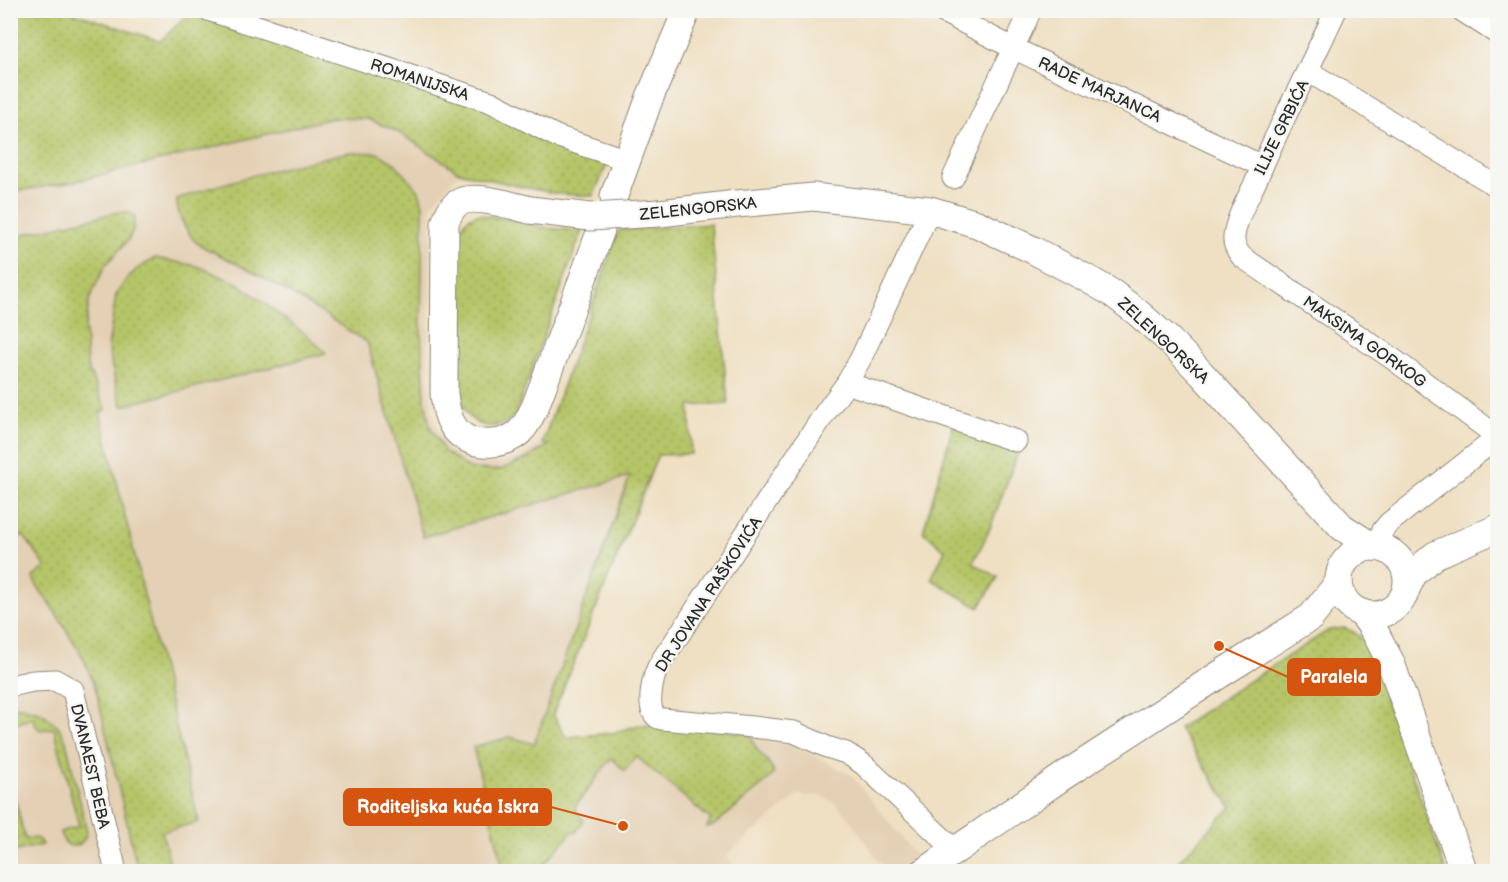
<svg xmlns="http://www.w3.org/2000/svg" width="1508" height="882" viewBox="0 0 1508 882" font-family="'Balsamiq Sans',sans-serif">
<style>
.built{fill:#e4d0b4}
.grass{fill:url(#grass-dots);stroke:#707849;stroke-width:1.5}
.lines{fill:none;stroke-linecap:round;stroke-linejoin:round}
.minor-casing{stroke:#8d8677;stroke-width:23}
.tertiary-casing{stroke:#8d8677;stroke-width:29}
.minor{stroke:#fff;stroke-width:21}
.tertiary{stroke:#fff;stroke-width:27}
.tertiary-bridge-casing{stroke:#8d8677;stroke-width:29;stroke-linecap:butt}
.tertiary-bridge{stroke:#fff;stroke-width:27}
.labels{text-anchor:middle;stroke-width:4.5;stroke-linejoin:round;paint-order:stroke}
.street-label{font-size:16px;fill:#2b2b2b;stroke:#f6f6f2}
.leader{fill:none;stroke:#d5540f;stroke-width:2}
.callout-dot{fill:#d5540f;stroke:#f6f6f2;stroke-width:2}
.callout{fill:#d5540f;stroke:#d5540f;stroke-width:2}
.callout-label{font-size:18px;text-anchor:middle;font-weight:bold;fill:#fff}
</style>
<defs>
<pattern id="grass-dots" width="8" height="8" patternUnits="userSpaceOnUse" patternTransform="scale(1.5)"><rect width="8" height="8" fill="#b5c567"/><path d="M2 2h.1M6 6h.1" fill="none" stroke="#9ca95a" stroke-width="1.8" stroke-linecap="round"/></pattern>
</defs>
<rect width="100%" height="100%" fill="#f6f6f2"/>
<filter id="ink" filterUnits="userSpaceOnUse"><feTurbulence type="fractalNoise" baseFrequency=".0167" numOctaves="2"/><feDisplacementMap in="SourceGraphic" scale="12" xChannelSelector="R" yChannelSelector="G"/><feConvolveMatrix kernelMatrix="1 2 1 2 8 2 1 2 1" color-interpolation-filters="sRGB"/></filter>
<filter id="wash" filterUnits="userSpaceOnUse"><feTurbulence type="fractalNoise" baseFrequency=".008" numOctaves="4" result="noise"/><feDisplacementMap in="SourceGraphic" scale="24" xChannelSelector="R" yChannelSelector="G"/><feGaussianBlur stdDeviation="1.35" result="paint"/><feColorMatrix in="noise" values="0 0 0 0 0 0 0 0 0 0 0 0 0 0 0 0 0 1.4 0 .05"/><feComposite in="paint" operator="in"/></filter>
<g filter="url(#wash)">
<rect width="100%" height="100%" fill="#efe0c3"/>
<!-- built -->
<polygon class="built" points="332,118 368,119 398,132 459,172 431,206 428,357 429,386 432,410 438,431 447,447 458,456 483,464 495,464 513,460 542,444 658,454 648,487 553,714 566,737 612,733 639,725 751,734 796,745 852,776 918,859 900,871 886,871 846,814 836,804 822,796 812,795 805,796 799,794 727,855 738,871 11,872 11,192 73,182"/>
<!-- grass -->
<g class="grass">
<polygon points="11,11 69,11 160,41 192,11 476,102 609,160 593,196 559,194 522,187 459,172 398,132 368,119 332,118 73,182 11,192"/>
<path d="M350,152L378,153L396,164L419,191L423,205L421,332L425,400L430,426L445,452L470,469L500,470L528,458L549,445L542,444L619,230L711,224L728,404L690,406L691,454L658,455L553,714L566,737L612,733L639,725L711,729L751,734C752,752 770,757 774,773L765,783L713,826L707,827L711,820L636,756L625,771L611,758L574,808L584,820L576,833L573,831L538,871H504L473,747L510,737L534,744L630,476L423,537L367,342C353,335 341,325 328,317C289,291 247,268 205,248C201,245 196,243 193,239C185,229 176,212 177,199C233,179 292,165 350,152Z"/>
<polygon points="118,212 128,212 135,217 133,230 129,239 105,266 90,298 85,327 87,366 106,410 100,412 199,822 162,832 172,871 138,871 96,690 83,657 59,618 34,581 33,577 46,567 23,535 14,540 13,520 11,513 11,237"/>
<path d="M478,214L528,223L548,228L582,231L515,416C489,437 466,424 459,394V233C463,222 467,217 478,214Z"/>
<polygon points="155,258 197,266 239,284 308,336 326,353 122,406 116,385 108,348 116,295 125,281 137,269"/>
<polygon points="954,423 1020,447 989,531 973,563 998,577 979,608 931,579 945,550 923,532"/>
<path d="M1344,628C1355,631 1360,637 1367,645L1446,871L1168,872L1231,807L1179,728L1249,681L1329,630Z"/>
<path d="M11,706L21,707L42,713L59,727L66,741L87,832C82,851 65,851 60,832L79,826L54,728L40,730L36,726L33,718L13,725V735L11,738Z"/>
<path d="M10,778L25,839C33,838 39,836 42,845L11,852V843L17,840L11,812Z"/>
</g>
</g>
<g filter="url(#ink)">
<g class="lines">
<defs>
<g id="minor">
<polyline points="208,10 491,102 556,136 627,160"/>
<polyline points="939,10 1013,48 1262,166"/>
<path d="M1336,10C1310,68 1280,123 1256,181C1248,198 1236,218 1234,237C1233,245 1237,251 1242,257L1393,359L1498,437"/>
<polyline points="1461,10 1498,34"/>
<polyline points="1308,71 1498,187"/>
<polyline points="953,178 1031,10"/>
<path d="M930,210L861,358L847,383L825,413L677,638C671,648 663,656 658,667C653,677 647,704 654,714C657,718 658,718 662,719L753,727L794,732L827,747L846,753L863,764L955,850"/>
<polyline points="847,383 1016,441"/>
<polyline points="1375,547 1383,530 1389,523 1498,437"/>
<polyline points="10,686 33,681 55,680 73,690 116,872"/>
</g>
<g id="tertiary">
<polyline points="614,196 650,97 687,10"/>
<path d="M530,210C513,206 473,193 458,203C451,207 448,215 445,223L444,394C446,407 447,419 456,430C472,449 508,447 523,428C528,422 531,414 535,407L601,230"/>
<polyline points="660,213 737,204 813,197 930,210 977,224 1033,250 1086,278 1112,293 1138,313 1170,341 1201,373 1342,527 1373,547"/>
<circle cx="1373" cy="581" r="34"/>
<polyline points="1407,587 1414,573 1435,555 1498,528"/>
<polyline points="1362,613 1375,632 1391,663 1464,872"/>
<polyline points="924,872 1065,775 1222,673 1311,617 1339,582"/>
</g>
</defs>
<!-- minor casing -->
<use href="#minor" class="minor-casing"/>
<!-- tertiary casing -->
<use href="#tertiary" class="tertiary-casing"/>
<!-- minor -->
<use href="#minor" class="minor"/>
<!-- tertiary -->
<use href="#tertiary" class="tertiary"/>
<defs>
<polyline id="tertiary-bridge" points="530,210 590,217 660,213"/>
</defs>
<!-- tertiary-bridge casing -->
<use href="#tertiary-bridge" class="tertiary-bridge-casing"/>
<!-- tertiary-bridge -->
<use href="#tertiary-bridge" class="tertiary-bridge"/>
</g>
</g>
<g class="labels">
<!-- street labels -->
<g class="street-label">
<text transform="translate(420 79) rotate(18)" y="6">ROMANIJSKA</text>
<text transform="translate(1100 89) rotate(25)" y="6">RADE MARJANCA</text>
<text transform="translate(1281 127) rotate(-64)" y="6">ILIJE GRBIĆA</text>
<text transform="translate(698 208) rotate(-6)" y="6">ZELENGORSKA</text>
<text transform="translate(1164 340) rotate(43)" y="6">ZELENGORSKA</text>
<text transform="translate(1365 341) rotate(35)" y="6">MAKSIMA GORKOG</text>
<text transform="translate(708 594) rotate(-57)" y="6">DR JOVANA RAŠKOVIĆA</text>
<text transform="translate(91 766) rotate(77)" y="6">DVANAEST BEBA</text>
</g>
</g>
<!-- callouts -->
<path class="leader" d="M1219 646L1288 677M623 826L551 807"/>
<g class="callout-dot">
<circle cx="1219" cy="646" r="6"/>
<circle cx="623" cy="826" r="6"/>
</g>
<g class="callout">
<rect x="1288" y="659" width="92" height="36" rx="6"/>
<rect x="344" y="789" width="207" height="36" rx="6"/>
</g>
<g class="callout-label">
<text x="1334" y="683">Paralela</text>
<text x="448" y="813">Roditeljska kuća Iskra</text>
</g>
<!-- margin -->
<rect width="1508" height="882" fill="none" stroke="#f6f6f2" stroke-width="36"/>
</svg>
